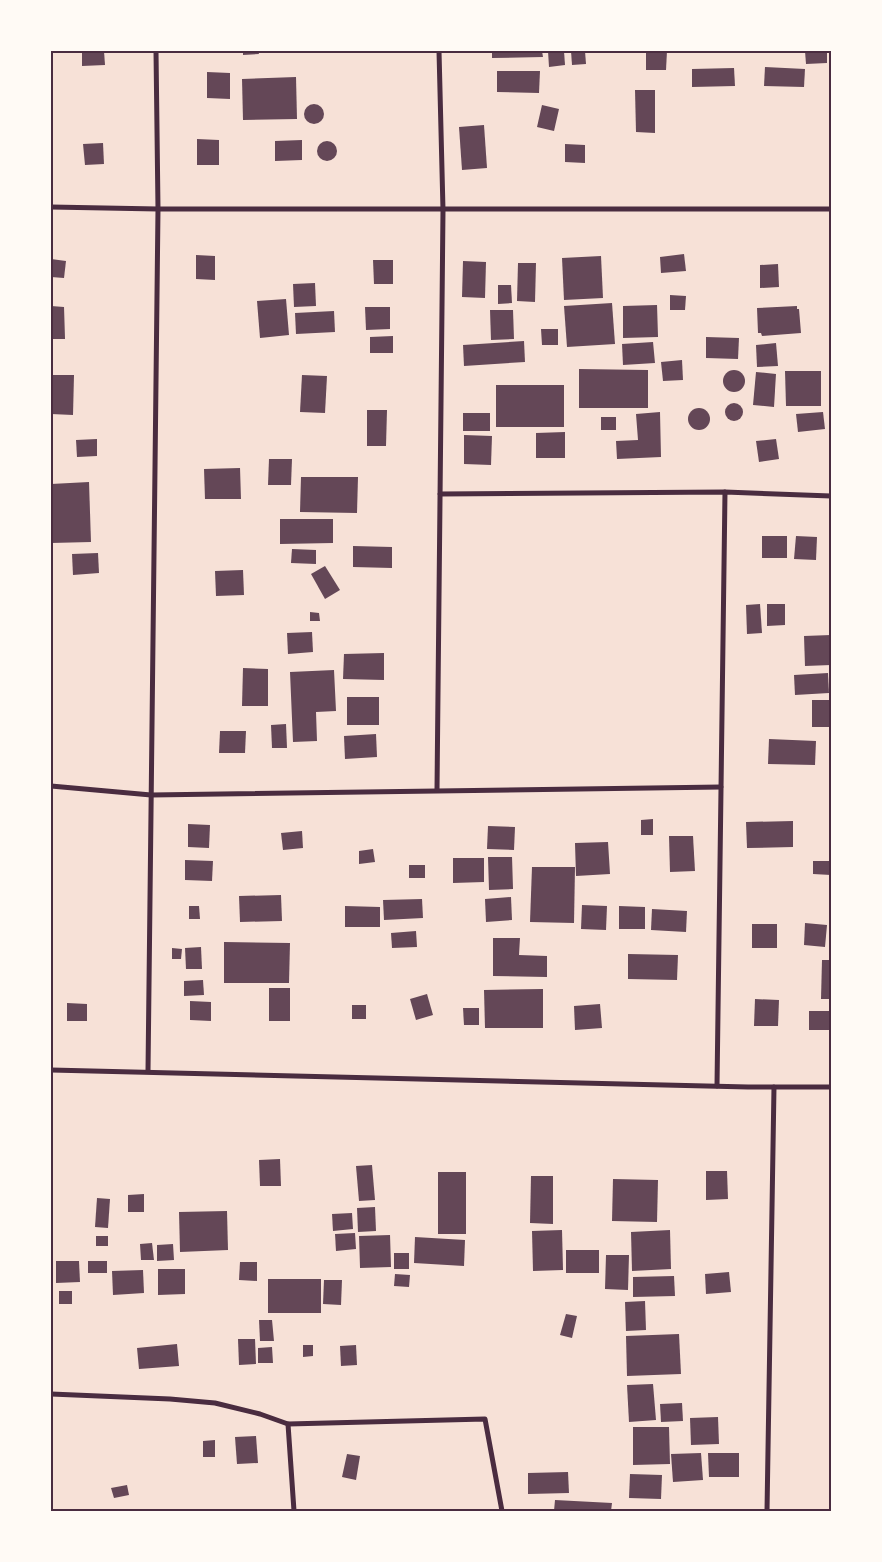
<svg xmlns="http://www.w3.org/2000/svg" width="882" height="1562" viewBox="0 0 882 1562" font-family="Ubuntu,sans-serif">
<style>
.building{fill:#644757}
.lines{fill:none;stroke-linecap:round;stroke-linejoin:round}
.minor{stroke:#4a2c40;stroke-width:5}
.neatline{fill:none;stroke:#4a2c40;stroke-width:2}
</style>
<rect width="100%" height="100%" fill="#f7e1d7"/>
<!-- building -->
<g class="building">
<polygon points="82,51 104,51 105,65 82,66"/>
<polygon points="243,51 258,51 259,54 243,55"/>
<polygon points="492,51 542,51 543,57 492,58"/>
<polygon points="548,51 564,51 565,65 549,67"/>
<polygon points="571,51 585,51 586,64 572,65"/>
<polygon points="646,51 667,51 666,70 646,70"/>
<polygon points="805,51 827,51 827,63 806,64"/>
<polygon points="765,67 805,69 804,87 764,86"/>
<polygon points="734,68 735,86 692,87 692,69"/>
<polygon points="497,71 540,71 539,93 497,92"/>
<polygon points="207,72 230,73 230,99 207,98"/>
<polygon points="296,77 297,119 243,120 242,79"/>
<polygon points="635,90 655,90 655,133 636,132"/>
<circle cx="314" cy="114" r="10"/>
<polygon points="542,105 559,109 554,131 537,127"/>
<polygon points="484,125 487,168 462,170 459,127"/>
<polygon points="197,139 219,140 219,165 197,165"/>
<polygon points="302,140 302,160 275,161 275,141"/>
<circle cx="327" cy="151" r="10"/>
<polygon points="103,143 104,164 85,165 83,144"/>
<polygon points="565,144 585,145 585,163 565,162"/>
<polygon points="684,254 686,271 661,273 660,257"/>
<polygon points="196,255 215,256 215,280 196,279"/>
<polygon points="601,256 603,298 564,300 562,258"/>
<polygon points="51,259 66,261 64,278 51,277"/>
<polygon points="373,260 393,260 393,284 374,284"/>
<polygon points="463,261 486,262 485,298 462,297"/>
<polygon points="518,263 536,263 535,302 517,301"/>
<polygon points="778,264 779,287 760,288 760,265"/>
<polygon points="315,283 316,306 294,307 293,284"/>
<polygon points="498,285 511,285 512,303 498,304"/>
<polygon points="670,295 686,296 685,310 670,310"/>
<polygon points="286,299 289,335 260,338 257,301"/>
<polygon points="612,303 615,344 567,347 564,306"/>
<polygon points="657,305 658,337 623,338 623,306"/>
<polygon points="51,306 64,307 65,339 51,339"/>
<polygon points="797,306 797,309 799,309 801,333 762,336 761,333 758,333 757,308"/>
<polygon points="365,307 390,307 390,329 366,330"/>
<polygon points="490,310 513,310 514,339 491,340"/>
<polygon points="334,311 335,332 296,334 295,313"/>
<polygon points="541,329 558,329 558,345 542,345"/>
<polygon points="393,336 393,353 370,353 370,337"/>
<polygon points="706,337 739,338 738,359 706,358"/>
<polygon points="524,341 525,362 464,366 463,345"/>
<polygon points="653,342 655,363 623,365 622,344"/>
<polygon points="776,343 778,366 757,367 756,345"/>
<polygon points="682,360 683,380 663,381 661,362"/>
<polygon points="579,369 648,370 648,408 579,408"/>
<circle cx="734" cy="381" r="11"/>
<polygon points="785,371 821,371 821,406 786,406"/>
<polygon points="756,372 776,374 774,407 753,405"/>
<polygon points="51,375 74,375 73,415 51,414"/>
<polygon points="302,375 327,376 325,413 300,412"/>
<rect x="496" y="385" width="68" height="42"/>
<circle cx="734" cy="412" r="9"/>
<circle cx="699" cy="419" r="11"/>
<polygon points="367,410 387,410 386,446 367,446"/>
<polygon points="660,412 661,457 617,459 616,441 638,440 636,414"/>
<polygon points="823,412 825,429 798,432 796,414"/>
<rect x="463" y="413" width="27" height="18"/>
<rect x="601" y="417" width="15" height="13"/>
<polygon points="565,432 565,458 536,458 536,433"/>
<polygon points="464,435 492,436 491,465 464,464"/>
<polygon points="97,439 97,456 77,457 76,440"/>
<polygon points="776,439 779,459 759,462 756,441"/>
<polygon points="269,459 292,459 291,485 268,485"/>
<polygon points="240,468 241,499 205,499 204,469"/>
<polygon points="301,477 358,477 357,513 300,512"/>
<polygon points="89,482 91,542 51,543 51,484"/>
<polygon points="280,519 333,519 333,543 280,544"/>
<rect x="762" y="536" width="25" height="22"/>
<polygon points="796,536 817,537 816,560 794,559"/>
<polygon points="353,546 392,547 392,568 353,567"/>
<polygon points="292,549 316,550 316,564 291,563"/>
<polygon points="98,553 99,573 73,575 72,554"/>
<polygon points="325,566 340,590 325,599 311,574"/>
<polygon points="243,570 244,595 216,596 215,571"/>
<polygon points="760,604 762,633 747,634 746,605"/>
<polygon points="767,604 785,604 785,625 767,626"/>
<polygon points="310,612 319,613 320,621 310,621"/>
<polygon points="312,632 313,652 288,654 287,633"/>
<polygon points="831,635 831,665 805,666 804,636"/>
<polygon points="384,653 384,680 343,679 344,654"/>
<polygon points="243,668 268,669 268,706 242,706"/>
<polygon points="334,670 336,711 316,712 317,741 293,742 290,672"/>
<polygon points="828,673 829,693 795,695 794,675"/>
<rect x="347" y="697" width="32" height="28"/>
<rect x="812" y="700" width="19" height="27"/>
<polygon points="286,724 287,748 272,748 271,725"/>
<polygon points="220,731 246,731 245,753 219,753"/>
<polygon points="376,734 377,757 345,759 344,736"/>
<polygon points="769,739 816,741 815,765 768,764"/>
<polygon points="653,819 653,835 641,835 641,820"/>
<polygon points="793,821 793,847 747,848 746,822"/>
<polygon points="188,824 210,825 209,848 188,847"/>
<polygon points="488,826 515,827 514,850 487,849"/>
<polygon points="302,831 303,848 283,850 281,833"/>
<polygon points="669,836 693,836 695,871 670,872"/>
<polygon points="608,842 610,874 576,876 575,843"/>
<polygon points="373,849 375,862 359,864 359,851"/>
<polygon points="488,857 512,857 513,889 489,890"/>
<polygon points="453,858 484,858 484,882 453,883"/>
<polygon points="185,860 213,861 212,881 185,880"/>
<polygon points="813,861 831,861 831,875 813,874"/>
<rect x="409" y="865" width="16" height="13"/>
<polygon points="532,867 575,867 574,923 530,922"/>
<polygon points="281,895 282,921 240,922 239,896"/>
<polygon points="511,897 512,920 486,922 485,899"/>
<polygon points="422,899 423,918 384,920 383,900"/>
<polygon points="582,905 607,906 606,930 581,929"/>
<polygon points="189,906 199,906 200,919 189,919"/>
<polygon points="345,906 380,907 380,927 345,927"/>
<polygon points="619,906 645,907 645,929 619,929"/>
<polygon points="652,909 687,911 686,932 651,930"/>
<polygon points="805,923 827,925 825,947 804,945"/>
<rect x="752" y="924" width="25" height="24"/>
<polygon points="416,931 417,947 392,948 391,933"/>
<polygon points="493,938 520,938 519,955 547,956 547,977 493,976"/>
<polygon points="224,942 290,943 289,983 224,983"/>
<polygon points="201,947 202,969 186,969 185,948"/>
<polygon points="172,948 182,949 181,959 172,959"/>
<polygon points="628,954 678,955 677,980 628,979"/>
<polygon points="822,960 831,960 831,999 821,999"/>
<polygon points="203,980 204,995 184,996 184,981"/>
<rect x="269" y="988" width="21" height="33"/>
<polygon points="543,989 543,1028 485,1028 484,990"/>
<polygon points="427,994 433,1015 416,1020 410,999"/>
<polygon points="755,999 779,1000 778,1026 754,1026"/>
<polygon points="190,1001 211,1002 211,1021 190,1020"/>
<polygon points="67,1003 87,1004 87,1021 67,1021"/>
<polygon points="600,1004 602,1028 575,1030 574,1006"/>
<rect x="352" y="1005" width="14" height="14"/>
<polygon points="463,1008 479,1008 479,1025 464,1025"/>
<rect x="809" y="1011" width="22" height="19"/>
<polygon points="280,1159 281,1186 260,1186 259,1160"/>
<polygon points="372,1165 375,1200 359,1201 356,1166"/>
<polygon points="706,1171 727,1171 728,1199 706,1200"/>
<rect x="438" y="1172" width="28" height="62"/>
<polygon points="531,1176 553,1176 553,1224 530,1223"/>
<polygon points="613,1179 658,1180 657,1222 612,1221"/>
<polygon points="144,1194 144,1212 128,1212 128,1195"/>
<polygon points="97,1198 110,1199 108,1228 95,1227"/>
<polygon points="375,1207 376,1231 358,1232 357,1208"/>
<polygon points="227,1211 228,1250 180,1252 179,1212"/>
<polygon points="352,1213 353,1229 333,1231 332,1214"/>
<polygon points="562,1230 563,1270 533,1271 532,1231"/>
<polygon points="670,1230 671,1269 632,1271 631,1232"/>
<polygon points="355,1233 356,1249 336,1251 335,1234"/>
<polygon points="390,1235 391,1267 360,1268 359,1236"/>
<rect x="96" y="1236" width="12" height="10"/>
<polygon points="415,1237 465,1240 464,1266 414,1263"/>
<polygon points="152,1243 154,1260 141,1260 140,1244"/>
<polygon points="173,1244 174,1260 157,1261 157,1245"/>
<rect x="566" y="1250" width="33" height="23"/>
<rect x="394" y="1253" width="15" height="16"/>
<polygon points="606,1255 629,1255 628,1290 605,1289"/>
<polygon points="56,1261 79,1261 80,1282 56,1283"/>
<rect x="88" y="1261" width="19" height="12"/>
<polygon points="240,1262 257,1262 257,1281 239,1280"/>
<polygon points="158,1269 185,1269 185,1294 158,1295"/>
<polygon points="143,1270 144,1293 113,1295 112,1271"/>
<polygon points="729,1272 731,1292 706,1294 705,1274"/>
<polygon points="395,1274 410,1275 409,1287 394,1286"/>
<polygon points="674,1276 675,1296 633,1297 633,1277"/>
<rect x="268" y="1279" width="53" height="34"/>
<polygon points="324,1280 342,1280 341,1305 323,1304"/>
<rect x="59" y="1291" width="13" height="13"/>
<polygon points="645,1301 646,1330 626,1331 625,1302"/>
<polygon points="566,1314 577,1316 572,1338 560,1335"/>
<polygon points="259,1320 272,1320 274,1341 260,1341"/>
<polygon points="679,1334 681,1374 627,1376 626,1336"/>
<polygon points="238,1339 255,1339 256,1364 239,1365"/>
<polygon points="177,1344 179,1366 139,1369 137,1348"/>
<polygon points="303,1345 313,1345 313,1356 303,1357"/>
<polygon points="356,1345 357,1365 341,1366 340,1346"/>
<polygon points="272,1347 273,1363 258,1363 258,1348"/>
<polygon points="653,1384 656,1420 629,1422 627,1385"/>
<polygon points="682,1403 683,1421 661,1422 660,1404"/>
<polygon points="718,1417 719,1444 691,1445 690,1418"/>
<polygon points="633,1427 669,1427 670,1464 633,1465"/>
<polygon points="256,1436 258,1463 237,1464 235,1437"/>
<polygon points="215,1440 215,1457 203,1457 203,1441"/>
<polygon points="701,1453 703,1480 673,1482 671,1454"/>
<polygon points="708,1453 739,1453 739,1477 709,1477"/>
<polygon points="347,1454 360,1456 356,1480 342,1477"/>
<polygon points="568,1472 569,1493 528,1494 528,1473"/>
<polygon points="630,1474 662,1475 661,1499 629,1498"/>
<polygon points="127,1485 129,1495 114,1498 111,1488"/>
<polygon points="555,1500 612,1503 611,1511 554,1511"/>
</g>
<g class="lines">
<!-- minor -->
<g class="minor">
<polyline points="51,207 158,209 831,209"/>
<polyline points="440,494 725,492 831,496"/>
<polyline points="51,786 151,795 721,787"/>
<polyline points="437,790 443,210 439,51"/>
<polyline points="51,1070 748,1087 831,1087"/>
<polyline points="148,1071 158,209 156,51"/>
<polyline points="717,1086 725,492"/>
<polyline points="51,1394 170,1399 215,1403 260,1414 288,1424 485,1419 502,1511"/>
<polyline points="288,1424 294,1511"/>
<polyline points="767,1511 774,1087"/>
</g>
</g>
<!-- border -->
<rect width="882" height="1562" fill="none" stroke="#fffaf5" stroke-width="105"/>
<rect x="52" y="52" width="778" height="1458" class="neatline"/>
</svg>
